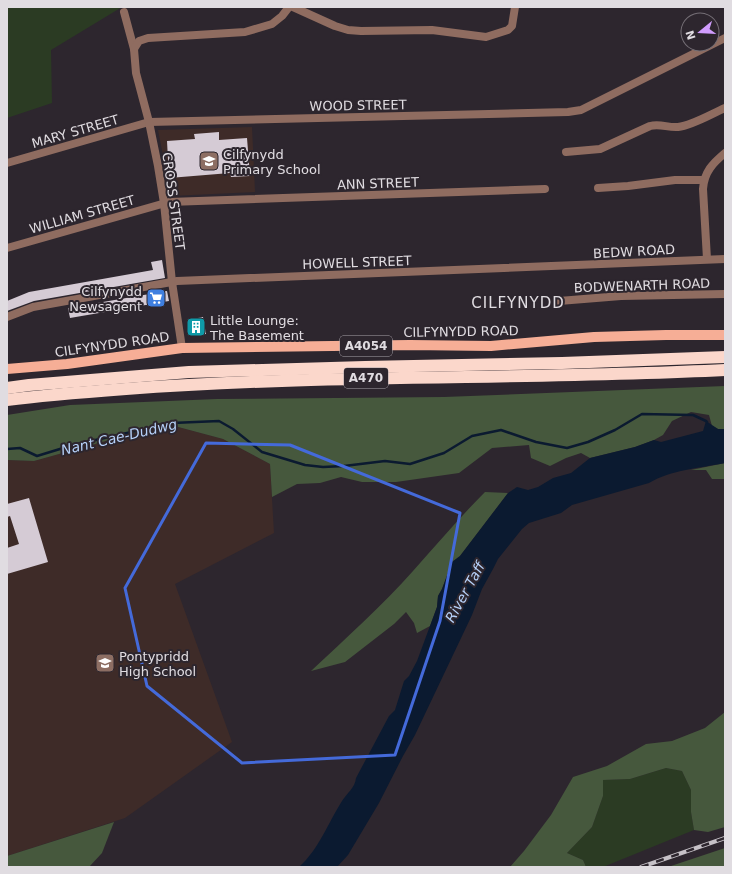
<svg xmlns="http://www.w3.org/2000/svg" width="732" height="874" viewBox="0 0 732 874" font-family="'DejaVu Sans',sans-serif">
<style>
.education{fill:#3e2b28}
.green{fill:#2b3b23}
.forest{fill:#46583d}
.water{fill:#0b1a30}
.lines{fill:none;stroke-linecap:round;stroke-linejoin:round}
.stream{stroke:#0b1a30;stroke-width:2.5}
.building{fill:#d5cbd5}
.street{stroke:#8f6c60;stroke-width:8}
.primary{stroke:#f6ae96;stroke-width:10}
.highway{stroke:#fbd7cb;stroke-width:12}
.rail-casing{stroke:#c6c1c7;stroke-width:4}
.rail{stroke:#2d262e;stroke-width:2.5;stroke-dasharray:8;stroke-linecap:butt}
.marked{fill:none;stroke:#446ada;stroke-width:3;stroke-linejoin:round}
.labels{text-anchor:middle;stroke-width:4;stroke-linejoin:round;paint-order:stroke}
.shield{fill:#2d262e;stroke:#aaa5ab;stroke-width:1}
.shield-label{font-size:12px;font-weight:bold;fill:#e0dce1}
.street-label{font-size:13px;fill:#e0dce1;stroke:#2d262e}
.poi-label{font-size:13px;fill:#e0dce1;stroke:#2d262e;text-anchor:start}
.water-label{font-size:14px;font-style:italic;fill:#b6d1f9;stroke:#2d262e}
.quarter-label{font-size:15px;letter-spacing:1px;fill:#e0dce1;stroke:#2d262e}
</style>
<rect width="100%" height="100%" fill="#2d262e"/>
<!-- education -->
<g class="education">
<polygon points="252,127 255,192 171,196 158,130"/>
<polygon points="167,424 223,439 270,464 274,533 175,584 232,742 125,818 7,856 7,460 34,461"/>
</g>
<!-- green -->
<g class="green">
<polygon points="7,7 122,7 51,50 52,103 7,118"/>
<polygon points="666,768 682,771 691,790 691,812 694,830 603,867 586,867 583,860 567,853 592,827 603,796 602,780 630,779"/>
</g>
<!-- forest -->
<g class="forest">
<polygon points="725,386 725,429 718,429 712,426 709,415 691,412 672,421 663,435 654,440 635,447 590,458 581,453 566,458 550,466 531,458 529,445 492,448 459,473 396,482 362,482 341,477 320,483 297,484 272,497 270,464 223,439 167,424 34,461 7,460 7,415 70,405 217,399 444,397"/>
<polygon points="725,463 725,479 712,479 706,470 691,470"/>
<path d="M485,492L508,493L460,556L452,562L442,589L438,596L437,607L430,626L417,633L414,623L406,612L394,624L345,662L311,671C346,638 382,606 413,571C437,544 460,517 485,492Z"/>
<polygon points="725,712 725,827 708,832 694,830 691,812 691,790 682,771 666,768 630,779 603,780 603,796 592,827 567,853 583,860 586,867 510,867 524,851 551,815 573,777 607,766 646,744 672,741 705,728"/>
<polygon points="114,822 102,853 89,867 7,867 7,856"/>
<polygon points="725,848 725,867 668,867"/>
</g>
<!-- water -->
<path class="water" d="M706,421L718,429H725V463C700,468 671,470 649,483L572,505L561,513L529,523L522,529L498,559L493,569L482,589L472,615L415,735L403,756L379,803L348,855L337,867H299C319,849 328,823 342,801C347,793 355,788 356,778L389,716L395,710L404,681L409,676L417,661L437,607L438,596L442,589L452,562L460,556L508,493L517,487L528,490L538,487L553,478L571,473L590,458L635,447L654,440L661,442L703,431Z"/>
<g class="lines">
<!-- stream -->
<polyline class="stream" points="7,449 20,448 37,456 73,445 172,423 219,421 233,429 262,452 305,465 323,467 344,466 385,461 410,464 444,453 472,436 501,430 536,442 567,448 588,442 615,430 642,414 693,415 706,421 707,422"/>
</g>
<!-- building -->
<g class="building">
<polygon points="219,132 219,140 247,138 250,176 231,177 230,173 169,178 167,141 195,139 194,134"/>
<polygon points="162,260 165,278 34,301 7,311 7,301 29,292 153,270 151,262"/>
<polygon points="167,291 169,301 70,318 68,308"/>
<polygon points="203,317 206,334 189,336 187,320"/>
<polygon points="29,498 48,562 7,574 7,548 19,544 10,516 7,517 7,504"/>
</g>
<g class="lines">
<!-- street -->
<g class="street">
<polyline points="293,7 335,26 348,30 361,31 432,30 486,37 508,30 512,26 515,7"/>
<polyline points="124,12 134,49"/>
<path d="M566,152L600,149L650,126C660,123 668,128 678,127C693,125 711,114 725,108"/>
<polyline points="7,163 149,122 568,112 581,110 725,38"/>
<polyline points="598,188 628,186 675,180 704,180"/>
<polyline points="7,248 169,202 545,189"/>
<path d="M707,259L703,189C704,172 713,163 725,153"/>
<polyline points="559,301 621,296 725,294"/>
<polyline points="7,317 33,307 177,281 725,259"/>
<polyline points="182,348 172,282 164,203 158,166 149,122 136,73 134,49 139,41 148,38 245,32 272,24 282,16 289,7"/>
</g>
<!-- primary -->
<polyline class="primary" points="7,369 67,364 182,348 410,345 491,346 594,337 666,335 725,335"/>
<!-- highway -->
<g class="highway">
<polyline points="7,388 29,385 189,372 365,367 562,363 725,357"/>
<path d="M7,400C46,395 86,392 126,389C325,374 525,380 725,370"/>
</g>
<defs>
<polyline id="rail" points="641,867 725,838"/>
</defs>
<!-- rail casing -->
<use href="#rail" class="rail-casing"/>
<!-- rail -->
<use href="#rail" class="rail"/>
</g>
<!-- marked area -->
<path class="marked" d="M206,443L290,445L460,513L440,621L395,755L242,763L147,686L125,588Z"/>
<!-- icons -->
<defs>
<symbol id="school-square" viewBox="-11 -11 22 22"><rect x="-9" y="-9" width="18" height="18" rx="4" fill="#8d6e63" stroke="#2d262e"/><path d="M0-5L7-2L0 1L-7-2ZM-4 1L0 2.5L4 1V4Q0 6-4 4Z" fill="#fff"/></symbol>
<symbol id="supermarket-square" viewBox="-11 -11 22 22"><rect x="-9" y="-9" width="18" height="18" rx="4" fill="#3f7fe0" stroke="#2d262e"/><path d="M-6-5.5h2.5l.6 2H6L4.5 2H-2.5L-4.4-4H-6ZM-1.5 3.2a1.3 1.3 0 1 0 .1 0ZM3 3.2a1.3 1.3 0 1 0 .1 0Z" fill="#fff"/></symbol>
<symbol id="building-square" viewBox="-11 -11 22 22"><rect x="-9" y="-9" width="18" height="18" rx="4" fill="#0f9aa8" stroke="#2d262e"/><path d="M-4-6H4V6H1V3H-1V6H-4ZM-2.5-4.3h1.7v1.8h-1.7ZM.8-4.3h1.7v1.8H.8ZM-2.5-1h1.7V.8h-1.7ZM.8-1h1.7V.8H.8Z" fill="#fff"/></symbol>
</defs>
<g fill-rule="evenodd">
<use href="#school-square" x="198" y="150" width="22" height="22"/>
<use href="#supermarket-square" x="145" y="287" width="22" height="22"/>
<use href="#building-square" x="185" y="316" width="22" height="22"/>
<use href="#school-square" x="94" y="652" width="22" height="22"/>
</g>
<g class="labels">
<!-- shield labels -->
<g class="shield">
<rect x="340" y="336" width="52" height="20" rx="3"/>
<rect x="344" y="368" width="44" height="20" rx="3"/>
</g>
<g class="shield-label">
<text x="366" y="350">A4054</text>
<text x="366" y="382">A470</text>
</g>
<!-- street labels -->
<g class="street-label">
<text transform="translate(358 105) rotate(-1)" y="5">WOOD STREET</text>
<text transform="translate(75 131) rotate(-16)" y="5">MARY STREET</text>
<text transform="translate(378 183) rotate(-2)" y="5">ANN STREET</text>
<text transform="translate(174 201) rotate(82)" y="5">CROSS STREET</text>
<text transform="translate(82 214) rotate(-16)" y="5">WILLIAM STREET</text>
<text transform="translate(634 251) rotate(-3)" y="5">BEDW ROAD</text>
<text transform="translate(357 262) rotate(-2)" y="5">HOWELL STREET</text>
<text transform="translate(642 285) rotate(-2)" y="5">BODWENARTH ROAD</text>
<text transform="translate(461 331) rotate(-1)" y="5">CILFYNYDD ROAD</text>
<text transform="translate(112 344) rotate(-8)" y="5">CILFYNYDD ROAD</text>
</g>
<!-- poi labels -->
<g class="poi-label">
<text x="223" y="159">Cilfynydd<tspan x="223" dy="15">Primary School</tspan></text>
<text x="142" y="296" text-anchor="end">Cilfynydd<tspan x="142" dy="15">Newsagent</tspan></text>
<text x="210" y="325">Little Lounge:<tspan x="210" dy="15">The Basement</tspan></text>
<text x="119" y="661">Pontypridd<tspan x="119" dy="15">High School</tspan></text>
</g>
<!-- water labels -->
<g class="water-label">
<text transform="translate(119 437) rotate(-13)" y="5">Nant Cae-Dudwg</text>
<text transform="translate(465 592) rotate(-61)" y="5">River Taff</text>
</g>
<!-- quarter labels -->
<g class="quarter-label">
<text x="518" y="308">CILFYNYDD</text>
</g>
</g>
<!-- border -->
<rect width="732" height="874" fill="none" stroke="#e0dce1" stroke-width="16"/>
<!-- north arrow -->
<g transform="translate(700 32) rotate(252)"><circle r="19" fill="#2d262e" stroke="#756f76"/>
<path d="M0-3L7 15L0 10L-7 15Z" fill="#d19dfe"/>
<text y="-6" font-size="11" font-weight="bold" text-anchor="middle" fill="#e0dce1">N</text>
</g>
</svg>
